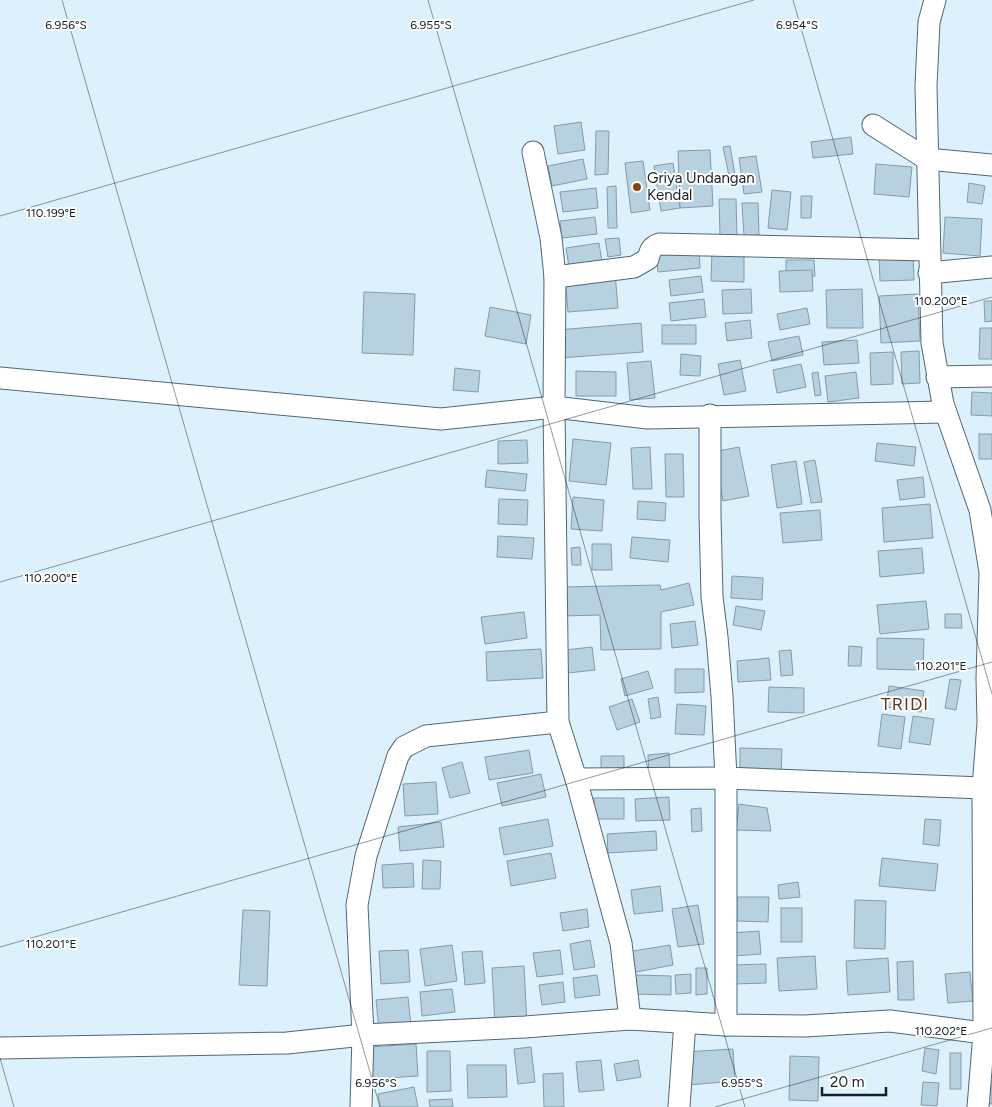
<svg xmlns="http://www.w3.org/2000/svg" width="992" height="1107" viewBox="0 0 992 1107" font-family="Figtree,sans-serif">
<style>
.building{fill:#b8d1e0;stroke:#839ba9}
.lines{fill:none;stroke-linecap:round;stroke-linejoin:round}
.minor-casing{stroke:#516774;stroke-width:23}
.minor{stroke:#fff;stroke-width:21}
.ticks{fill:none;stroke:#161f25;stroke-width:1;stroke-opacity:0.45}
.poi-dot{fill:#85440e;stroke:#fff;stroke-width:2}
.labels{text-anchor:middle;stroke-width:4;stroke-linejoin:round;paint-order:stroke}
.poi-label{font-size:15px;fill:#161f25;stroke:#fff;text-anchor:start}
.quarter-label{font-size:18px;letter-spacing:1px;fill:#633514;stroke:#fff}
.ticks-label{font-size:12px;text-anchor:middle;fill:#161f25;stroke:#fff;stroke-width:4;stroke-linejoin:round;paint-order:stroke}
</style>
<rect width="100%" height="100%" fill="#ddf1fd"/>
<!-- building -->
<g class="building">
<polygon points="581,122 585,150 558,154 554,126"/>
<polygon points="596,131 609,131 608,174 595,175"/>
<polygon points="851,137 853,154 813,158 811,142"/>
<polygon points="730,146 736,180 730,181 723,147"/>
<polygon points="710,150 713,206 680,208 678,151"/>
<polygon points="756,156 762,192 744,194 739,158"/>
<polygon points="583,159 587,179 552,186 548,166"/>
<polygon points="643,161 650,210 631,213 625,163"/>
<polygon points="673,163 680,208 661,211 654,166"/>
<polygon points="876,164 912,167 909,197 874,194"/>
<polygon points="969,183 985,186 982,204 967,202"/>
<polygon points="616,186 617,228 608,228 607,187"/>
<polygon points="596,188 598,208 563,212 560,192"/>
<polygon points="772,190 791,192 787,230 768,228"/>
<polygon points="801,196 812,196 811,218 801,218"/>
<polygon points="719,199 736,199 737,235 720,235"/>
<polygon points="742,203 758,203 759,235 744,236"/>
<polygon points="595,217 597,234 562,238 560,221"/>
<polygon points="945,217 982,219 980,256 943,253"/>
<polygon points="619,238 621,255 608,257 605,239"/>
<polygon points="599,243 602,262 569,267 566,248"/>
<polygon points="699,249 700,268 658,272 656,253"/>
<polygon points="712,249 744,249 744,282 711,281"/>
<polygon points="913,252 914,280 880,281 879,253"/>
<polygon points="786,260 814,260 815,276 786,276"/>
<polygon points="812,270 813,291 780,292 779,271"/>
<polygon points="615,273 618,308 568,312 565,276"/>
<polygon points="701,276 703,292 671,296 669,280"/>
<polygon points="751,289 752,313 723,314 722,290"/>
<polygon points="862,289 863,328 827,328 826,290"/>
<polygon points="364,292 415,294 413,355 362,353"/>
<polygon points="918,294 920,341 881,343 879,296"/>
<polygon points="704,299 706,317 671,321 669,303"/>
<polygon points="984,301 992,301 992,321 985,322"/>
<polygon points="490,307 531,315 526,344 485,336"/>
<polygon points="807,308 810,324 780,330 777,314"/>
<polygon points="750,320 752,338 727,341 725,323"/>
<polygon points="641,323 643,352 559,358 557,330"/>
<rect x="662" y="325" width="34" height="19"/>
<polygon points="980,328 992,328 992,359 979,359"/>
<polygon points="799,336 803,355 772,361 768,342"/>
<polygon points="857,340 859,363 824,365 822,342"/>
<polygon points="919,351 920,383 902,384 901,352"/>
<polygon points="893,352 893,384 871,385 870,353"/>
<polygon points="681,354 701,356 700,376 680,375"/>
<polygon points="740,360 746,391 724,395 718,364"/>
<polygon points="651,361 655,398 630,400 627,363"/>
<polygon points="801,364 806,387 777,393 773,370"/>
<polygon points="455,368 480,371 478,392 453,390"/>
<polygon points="576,371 616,372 616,396 576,396"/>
<polygon points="818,372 821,395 815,396 812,373"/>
<polygon points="856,372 859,398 828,402 825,376"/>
<polygon points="972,392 992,393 992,416 971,415"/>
<rect x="979" y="434" width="13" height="25"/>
<polygon points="573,439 611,443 606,485 569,481"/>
<polygon points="527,440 528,463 498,464 498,441"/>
<polygon points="877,443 916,447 914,466 875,461"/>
<polygon points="650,447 652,489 633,489 631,448"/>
<polygon points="739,447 749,496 723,501 713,452"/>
<polygon points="665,454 683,454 684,497 666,497"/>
<polygon points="815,460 822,502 811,503 804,462"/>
<polygon points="796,461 802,504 777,508 771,465"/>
<polygon points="487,470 527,474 525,491 485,487"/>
<polygon points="923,477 925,497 900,500 897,480"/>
<polygon points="573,497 604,500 602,531 571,529"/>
<polygon points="499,499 528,500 527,525 498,524"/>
<polygon points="638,501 666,503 665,521 637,519"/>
<polygon points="930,504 933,538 884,542 882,508"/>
<polygon points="820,510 822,540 783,543 780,513"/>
<polygon points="498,536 534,538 532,559 497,557"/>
<polygon points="632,537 670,540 668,562 630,558"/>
<polygon points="592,544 611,544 612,570 592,570"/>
<polygon points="580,547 581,565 572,565 571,548"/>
<polygon points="922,548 924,573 880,577 878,551"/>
<polygon points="732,576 763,578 762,600 731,598"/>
<polygon points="689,583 694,605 661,612 661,649 601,650 600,615 562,616 561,587 660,585 661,590"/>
<polygon points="926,601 929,629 880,634 877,605"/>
<polygon points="736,606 765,611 761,630 733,625"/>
<polygon points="524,612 527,638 485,644 481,617"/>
<polygon points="945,614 961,614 962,628 945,628"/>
<polygon points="695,621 698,645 672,648 670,624"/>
<polygon points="877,638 924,639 923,670 877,669"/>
<polygon points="849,646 862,647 861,666 848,666"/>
<polygon points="592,647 595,670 568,673 565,650"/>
<polygon points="541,649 543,678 487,681 486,652"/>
<polygon points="791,650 793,675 781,676 779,651"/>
<polygon points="769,658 771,680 738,682 737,661"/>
<polygon points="675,669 704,669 704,692 675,693"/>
<polygon points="648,671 653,688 625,696 621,679"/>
<polygon points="950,679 961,680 956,710 945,708"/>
<polygon points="889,686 924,691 921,712 886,707"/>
<polygon points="769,687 804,688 804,713 768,712"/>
<polygon points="658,697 661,717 651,719 648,699"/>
<polygon points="632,699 640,722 617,730 609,707"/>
<polygon points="677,704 706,706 704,735 675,734"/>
<polygon points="882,714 905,717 901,749 878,746"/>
<polygon points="913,716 934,719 930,745 909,742"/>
<polygon points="740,748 782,749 781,774 740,774"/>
<polygon points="529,750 533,773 489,780 485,757"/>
<polygon points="669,753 670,774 649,776 648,755"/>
<polygon points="601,756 624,756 624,776 601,775"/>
<polygon points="462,762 470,793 450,798 442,768"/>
<polygon points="541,774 546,797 502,806 497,783"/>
<polygon points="436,782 438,814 405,816 403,784"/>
<polygon points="669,797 670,820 636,821 635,799"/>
<rect x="594" y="798" width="30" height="21"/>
<polygon points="739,804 767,808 771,831 736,830"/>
<polygon points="701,808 702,831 692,832 691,809"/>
<polygon points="548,819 553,846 504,855 499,828"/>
<polygon points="925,819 941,820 939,846 923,844"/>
<polygon points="441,822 444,847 400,851 398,827"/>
<polygon points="656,831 657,850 608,853 607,834"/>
<polygon points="551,853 556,878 511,886 507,861"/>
<polygon points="882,858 938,864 935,891 879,886"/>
<polygon points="423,860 441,861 440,889 422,889"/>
<polygon points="413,863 414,887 383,888 382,865"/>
<polygon points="798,882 800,897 779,899 778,885"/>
<polygon points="660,886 663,911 634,914 631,890"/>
<polygon points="737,897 769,897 768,922 737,921"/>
<polygon points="855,900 886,901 885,949 854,948"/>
<polygon points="698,905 704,944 678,947 672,909"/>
<rect x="781" y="908" width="21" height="34"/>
<polygon points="587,909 589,927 563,931 560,913"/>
<polygon points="243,910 270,911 267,986 239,985"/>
<polygon points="759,931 761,954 733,956 731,933"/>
<polygon points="590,940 595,967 574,970 570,944"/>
<polygon points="452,945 457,981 425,986 420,949"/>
<polygon points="670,945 673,965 631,973 627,952"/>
<polygon points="408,950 410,982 381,984 379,951"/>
<polygon points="560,950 563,974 537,977 533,953"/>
<polygon points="482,951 485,983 465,985 462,952"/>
<polygon points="815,956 817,989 779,991 777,958"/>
<polygon points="888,958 890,992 848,995 846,961"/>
<polygon points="913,961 914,1000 898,1000 897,962"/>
<polygon points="766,964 766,983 734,984 733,965"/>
<polygon points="524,966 527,1025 495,1026 492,968"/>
<polygon points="696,968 707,968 707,994 696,995"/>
<polygon points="970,972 973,1001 948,1003 945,974"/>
<polygon points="691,974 691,993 676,994 675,975"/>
<polygon points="597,975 600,995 575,998 573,978"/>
<polygon points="635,975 671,976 671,995 634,994"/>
<polygon points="563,982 565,1002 542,1005 539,985"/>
<polygon points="452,989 455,1012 422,1016 420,992"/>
<polygon points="408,997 411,1026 379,1029 376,1000"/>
<polygon points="416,1044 418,1076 372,1079 370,1047"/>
<polygon points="531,1047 535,1082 518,1084 514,1049"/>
<polygon points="925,1048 939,1050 936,1074 922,1071"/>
<polygon points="733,1049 735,1081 688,1085 685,1052"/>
<polygon points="427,1051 450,1051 451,1091 427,1092"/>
<rect x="950" y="1053" width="11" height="36"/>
<polygon points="790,1056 819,1057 818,1101 789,1100"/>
<polygon points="601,1060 604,1090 579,1092 576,1062"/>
<polygon points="638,1060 641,1077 617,1081 614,1064"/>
<polygon points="467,1065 506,1065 507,1097 468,1098"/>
<polygon points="563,1073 564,1107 544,1107 543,1074"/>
<polygon points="923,1082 939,1083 937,1106 921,1105"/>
<polygon points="991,1082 992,1082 992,1104 985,1103"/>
<polygon points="414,1087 418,1107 380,1107 378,1094"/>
<polygon points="452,1099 453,1107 430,1107 429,1100"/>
</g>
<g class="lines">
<defs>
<g id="minor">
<polyline points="935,0 929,22 926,86 932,343 943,404 980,510 990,572 987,678 988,723 983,788 984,1033 978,1107"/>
<polyline points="873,125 927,159 992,165"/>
<polyline points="533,152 551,238 555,277 554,407 558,722 576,779 621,943 630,1019"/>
<polyline points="929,273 992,267"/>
<path d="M555,277L634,267L648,259C650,251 651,247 659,244L928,250"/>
<polyline points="937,377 992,376"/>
<polyline points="0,378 441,419 554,407 648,418 945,412"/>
<polyline points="710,415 710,515 712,597 717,637 722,696 726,778 726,1025"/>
<polyline points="576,779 726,778 983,788"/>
<polyline points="0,1048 287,1043 363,1035 525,1027 630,1019 726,1025 805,1026 890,1021 992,1034"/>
<polyline points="361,1107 363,1035 357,905 366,856 398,756 404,747 426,736 558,722"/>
<polyline points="679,1107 685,1022"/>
</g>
</defs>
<!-- minor casing -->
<use href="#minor" class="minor-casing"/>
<!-- minor -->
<use href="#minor" class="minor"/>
</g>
<!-- ticks -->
<path class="ticks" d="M62,0L380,1107M428,0L745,1107M793,0L992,694M0,216L754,0M0,582L992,297M0,947L992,662M0,1058L14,1107M715,1107L992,1028"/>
<!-- markers -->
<circle class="poi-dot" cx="637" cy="187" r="5"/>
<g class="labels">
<!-- poi labels -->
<g class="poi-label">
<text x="647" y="183">Griya Undangan<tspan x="647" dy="17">Kendal</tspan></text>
</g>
<!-- quarter labels -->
<g class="quarter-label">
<text x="905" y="710">TRIDI</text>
</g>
</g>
<g class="ticks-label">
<text x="66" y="29">6.956°S</text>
<text x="431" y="29">6.955°S</text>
<text x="797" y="29">6.954°S</text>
<text x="51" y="217">110.199°E</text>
<text x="941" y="305">110.200°E</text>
<text x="51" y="582">110.200°E</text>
<text x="941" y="670">110.201°E</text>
<text x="51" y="948">110.201°E</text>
<text x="941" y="1035">110.202°E</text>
<text x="376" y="1087">6.956°S</text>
<text x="742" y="1087">6.955°S</text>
</g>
<!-- scale -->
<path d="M822 1087v8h64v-8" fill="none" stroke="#161f25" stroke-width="2.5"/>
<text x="830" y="1087" font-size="15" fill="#161f25" stroke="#ffffff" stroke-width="4" paint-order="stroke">20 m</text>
</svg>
